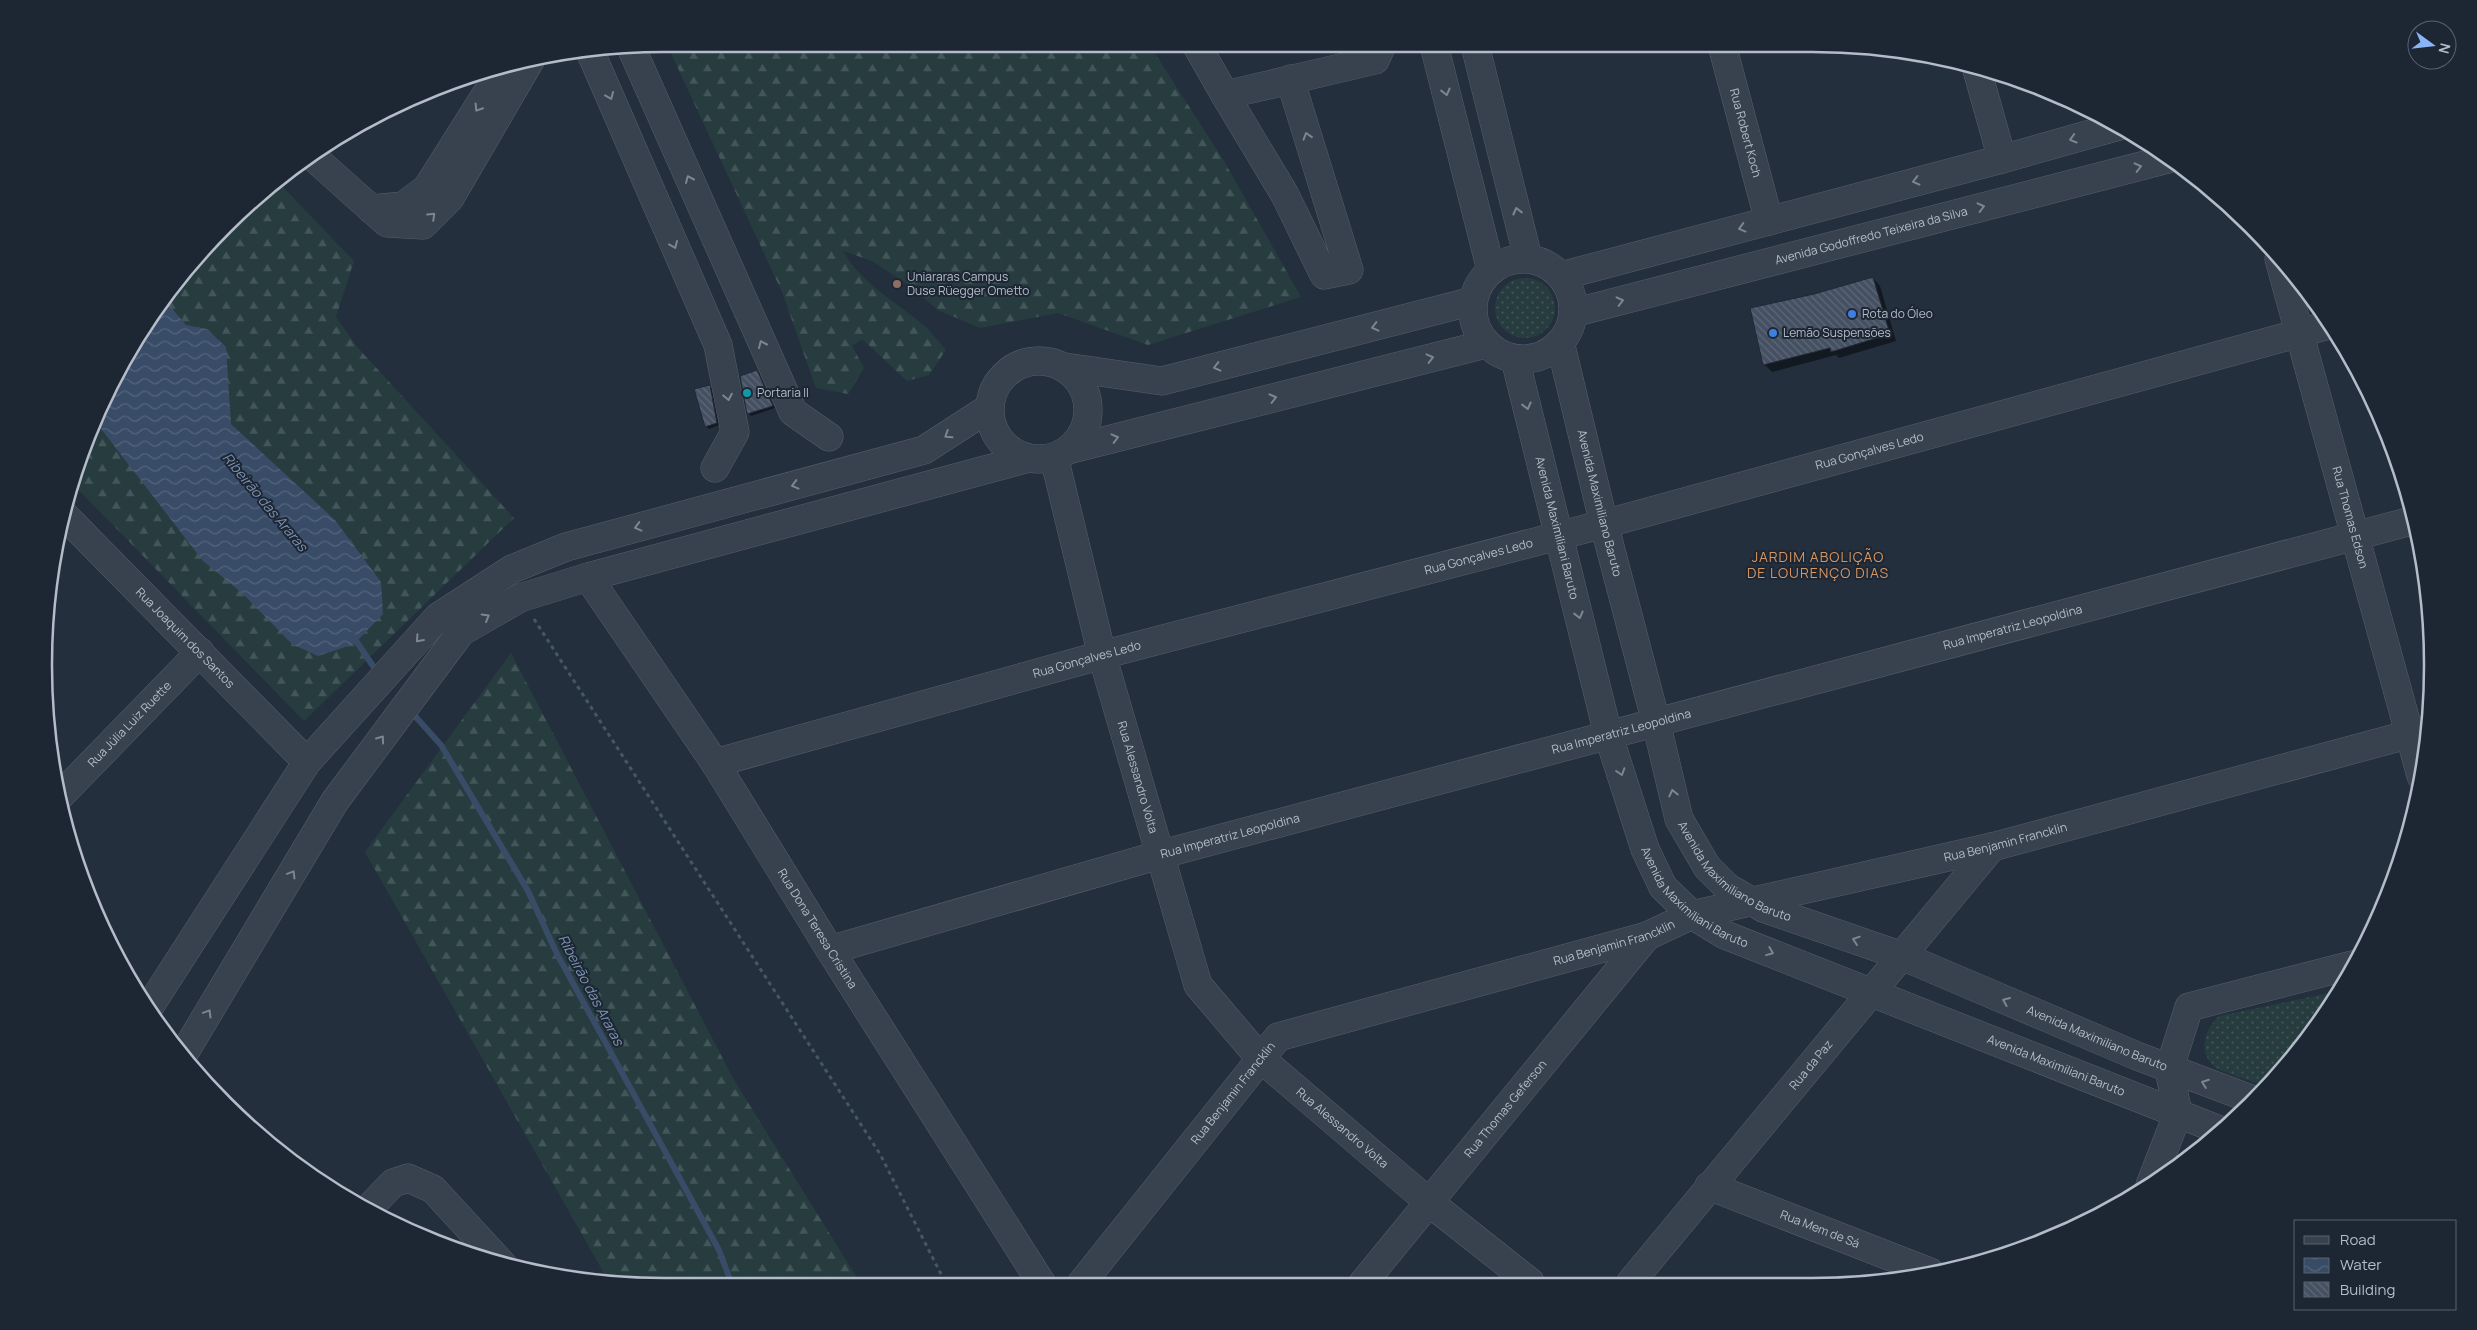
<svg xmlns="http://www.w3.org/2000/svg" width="2477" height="1330" viewBox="0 0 2477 1330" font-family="Manrope,sans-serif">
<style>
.grass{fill:url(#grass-dots)}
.forest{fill:url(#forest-firs)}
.water{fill:url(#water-waves)}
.shadow{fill:#0007}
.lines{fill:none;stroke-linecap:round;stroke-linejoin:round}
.stream{stroke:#394c67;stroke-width:6}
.building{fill:url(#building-back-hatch);stroke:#1f2835}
.minor-casing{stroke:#565f6c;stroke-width:29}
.path{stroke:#44595c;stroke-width:3;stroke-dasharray:4 4;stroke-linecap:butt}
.minor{stroke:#38414e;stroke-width:28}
.oneway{stroke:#7c8592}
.education-dot{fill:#8d6e63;stroke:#1d2633;stroke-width:2}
.shop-dot{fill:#3f7fe0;stroke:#1d2633;stroke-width:2}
.culture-dot{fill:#0f9aa8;stroke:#1d2633;stroke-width:2}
.labels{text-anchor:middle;stroke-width:4;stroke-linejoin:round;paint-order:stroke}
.street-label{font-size:12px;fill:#b4bcc9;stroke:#1d2633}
.poi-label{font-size:12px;fill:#b4bcc9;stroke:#1d2633;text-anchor:start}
.water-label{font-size:14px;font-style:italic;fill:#7c92b1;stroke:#1d2633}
.neighbourhood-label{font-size:14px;letter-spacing:1px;fill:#d59563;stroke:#1d2633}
.rim{fill:none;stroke:#b4bcc9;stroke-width:2.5}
</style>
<defs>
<pattern id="grass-dots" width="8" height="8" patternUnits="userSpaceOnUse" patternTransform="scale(1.25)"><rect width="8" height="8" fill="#263c3f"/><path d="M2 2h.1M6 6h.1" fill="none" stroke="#435659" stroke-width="1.8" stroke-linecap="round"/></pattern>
<pattern id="forest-firs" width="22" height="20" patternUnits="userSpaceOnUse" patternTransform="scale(1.25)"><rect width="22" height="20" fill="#263c3f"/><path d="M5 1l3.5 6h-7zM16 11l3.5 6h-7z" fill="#435659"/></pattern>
<pattern id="water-waves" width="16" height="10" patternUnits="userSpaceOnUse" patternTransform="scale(1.25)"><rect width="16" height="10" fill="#394c67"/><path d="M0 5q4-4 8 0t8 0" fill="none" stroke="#53647b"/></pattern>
<pattern id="building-back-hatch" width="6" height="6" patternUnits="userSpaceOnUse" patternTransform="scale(1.25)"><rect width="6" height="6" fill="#455162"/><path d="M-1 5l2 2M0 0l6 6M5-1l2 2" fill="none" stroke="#5d6877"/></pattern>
</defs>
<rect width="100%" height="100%" fill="#242f3e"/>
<!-- grass -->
<g class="grass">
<circle cx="1525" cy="308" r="30"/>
<path d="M2339,991L2279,1075L2266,1086C2254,1082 2223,1073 2215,1067C2197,1052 2205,1029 2219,1016Z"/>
</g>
<!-- forest -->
<g class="forest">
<path d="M670,44H1149L1224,161L1301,297L1148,345L1058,313L980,328L938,310L907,284L872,261L843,251C864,287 899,303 928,329C934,336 940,343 946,350L929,375L907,381L862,339L852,346L864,368L848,394L816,388L782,292L668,47Z"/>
<polygon points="277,181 354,261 336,317 358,348 514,518 304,721 72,483 91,427 148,320 198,255"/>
<polygon points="511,653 734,1080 861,1284 625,1285 609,1282 365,852"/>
</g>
<!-- water -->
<polygon class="water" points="164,299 186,325 207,329 226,347 231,424 335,520 381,582 383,614 354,644 318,656 292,644 242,593 203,561 95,421 148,320"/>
<!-- shadow -->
<g class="shadow">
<polygon points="1873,278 1880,286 1896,341 1839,358 1836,355 1772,372 1764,364 1814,296"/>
<polygon points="757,372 775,408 751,416 749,413"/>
<polygon points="709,386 712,388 719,425 709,429 706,426"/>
</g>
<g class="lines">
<!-- stream -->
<g class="stream">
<polyline points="352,635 373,666"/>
<polyline points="414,715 441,745 528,891 557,954 719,1250 732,1285"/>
</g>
</g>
<!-- building -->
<g class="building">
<polygon points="1873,277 1890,334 1831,352 1830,348 1763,365 1750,308 1814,294"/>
<polygon points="757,370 773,406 747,414 740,376"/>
<polygon points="710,385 717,423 705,427 694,389"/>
</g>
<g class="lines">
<defs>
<g id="minor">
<polyline points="1196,44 1225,95 1375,60 1382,45"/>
<polyline points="1434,45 1491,270"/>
<polyline points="1475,45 1528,258"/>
<path id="s1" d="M1722,45L1769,221"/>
<polyline points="631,47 793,412 829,437"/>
<polyline points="590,51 718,345 735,432 715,468"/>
<polyline points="1976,66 2002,159"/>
<polyline points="1225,95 1285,195 1324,275 1349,270 1290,79"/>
<polyline points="312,156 387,223 423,225 450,198 531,59"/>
<polyline points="371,209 403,206 427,188 504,66"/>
<circle cx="1523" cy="309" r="50"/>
<path id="s2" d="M2279,259L2421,776"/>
<polyline points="1561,276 2002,159 2119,126"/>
<path id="s3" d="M1573,313L2168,159"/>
<path id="s4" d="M1560,342L1604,524L1656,722L1679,819L1707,867L1727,887L1763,908L1902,956L2137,1056L2251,1099"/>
<path id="s5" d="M1515,359L1608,734L1645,849L1663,887L1692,915L1725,935L2217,1129"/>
<circle cx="1039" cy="410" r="49"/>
<polyline points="1065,367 1162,381 1473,301"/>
<polyline points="1068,450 1486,344"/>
<path id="s6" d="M1054,457L1102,655L1198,985L1260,1058L1430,1203L1530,1282"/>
<path id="s7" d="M63,514L307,762"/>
<path id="s8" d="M588,577L715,763L830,950L1042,1284"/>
<path id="s9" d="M715,763L1102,655L1604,524L2329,325"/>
<path id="s10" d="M60,796L200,652"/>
<path id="s11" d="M830,950L1159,855L2415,520"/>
<polyline points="148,1009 307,762 438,617 512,569 566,547 924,450 989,408"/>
<polyline points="183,1055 335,801 461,632 520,598 588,577 1029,458"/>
<polyline points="2150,1185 2178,1113 2169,1070 2189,1007 2356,964"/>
<path id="s12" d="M1709,1186L1930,1272"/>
<polyline points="368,1209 393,1183 408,1178 433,1189 503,1265"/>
<path id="s13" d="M1631,1282L1992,847"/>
<path id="s14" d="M1363,1283L1647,936"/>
<path id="s15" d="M1081,1284L1278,1037L1647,936L1692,915L1992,847L2429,729"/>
</g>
</defs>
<!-- minor casing -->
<use href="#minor" class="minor-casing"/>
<!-- path -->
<polyline class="path" points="534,619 880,1154 946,1284"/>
<!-- minor -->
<use href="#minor" class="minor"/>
</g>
<!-- one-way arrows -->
<defs><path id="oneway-chevron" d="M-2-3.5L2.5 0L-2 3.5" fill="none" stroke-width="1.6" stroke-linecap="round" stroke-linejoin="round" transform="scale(1.25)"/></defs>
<g class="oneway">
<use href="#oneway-chevron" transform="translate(1446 92) rotate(76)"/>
<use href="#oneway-chevron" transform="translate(610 96) rotate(67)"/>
<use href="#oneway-chevron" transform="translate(478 108) rotate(122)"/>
<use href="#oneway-chevron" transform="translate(1307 136) rotate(-107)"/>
<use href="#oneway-chevron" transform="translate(2073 139) rotate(164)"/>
<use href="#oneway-chevron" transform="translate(2138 167) rotate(-14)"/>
<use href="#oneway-chevron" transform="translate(689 179) rotate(-114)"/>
<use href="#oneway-chevron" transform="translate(1916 181) rotate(166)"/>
<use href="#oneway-chevron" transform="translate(1981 207) rotate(-14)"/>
<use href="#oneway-chevron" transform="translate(1517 211) rotate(-104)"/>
<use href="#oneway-chevron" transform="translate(432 216) rotate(-44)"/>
<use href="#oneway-chevron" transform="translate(1742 228) rotate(165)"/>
<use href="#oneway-chevron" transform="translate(674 245) rotate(67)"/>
<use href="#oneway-chevron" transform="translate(1620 301) rotate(-14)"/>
<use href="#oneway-chevron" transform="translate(1375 327) rotate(166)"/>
<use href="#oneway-chevron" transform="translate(762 344) rotate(-114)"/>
<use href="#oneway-chevron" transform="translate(1430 358) rotate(-14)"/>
<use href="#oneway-chevron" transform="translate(1217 367) rotate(166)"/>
<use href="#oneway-chevron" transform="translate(728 397) rotate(79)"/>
<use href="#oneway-chevron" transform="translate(1273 398) rotate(-14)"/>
<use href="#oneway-chevron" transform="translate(1527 406) rotate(76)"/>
<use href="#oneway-chevron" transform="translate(948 435) rotate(147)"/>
<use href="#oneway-chevron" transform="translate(1115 438) rotate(-14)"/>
<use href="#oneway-chevron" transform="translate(795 485) rotate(165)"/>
<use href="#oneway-chevron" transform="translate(638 527) rotate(165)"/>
<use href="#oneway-chevron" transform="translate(1579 615) rotate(76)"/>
<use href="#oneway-chevron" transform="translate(486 617) rotate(-30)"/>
<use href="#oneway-chevron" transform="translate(419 639) rotate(132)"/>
<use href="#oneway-chevron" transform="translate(381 739) rotate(-54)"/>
<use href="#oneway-chevron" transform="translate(1621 772) rotate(72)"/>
<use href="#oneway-chevron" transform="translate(1673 793) rotate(-103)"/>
<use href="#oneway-chevron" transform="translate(292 874) rotate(-59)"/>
<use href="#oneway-chevron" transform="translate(1856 940) rotate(-161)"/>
<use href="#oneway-chevron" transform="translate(1770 952) rotate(22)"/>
<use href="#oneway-chevron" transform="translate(2006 1001) rotate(-157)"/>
<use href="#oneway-chevron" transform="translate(208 1013) rotate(-59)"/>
<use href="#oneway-chevron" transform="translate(2205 1083) rotate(-160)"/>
</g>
<!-- markers -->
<circle class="education-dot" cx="897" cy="284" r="5"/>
<g class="shop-dot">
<circle cx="1852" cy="314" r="5"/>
<circle cx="1773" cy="333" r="5"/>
</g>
<circle class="culture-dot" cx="747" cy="393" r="5"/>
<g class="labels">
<!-- street labels -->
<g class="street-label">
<text dy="4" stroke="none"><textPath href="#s1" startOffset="91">Rua Robert Koch</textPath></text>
<text dy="4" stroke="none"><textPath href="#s3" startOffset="308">Avenida Godoffredo Teixeira da Silva</textPath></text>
<text dy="4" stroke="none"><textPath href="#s9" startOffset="1196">Rua Gonçalves Ledo</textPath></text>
<text dy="4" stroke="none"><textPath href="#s4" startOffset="166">Avenida Maximiliano Baruto</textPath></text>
<text dy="4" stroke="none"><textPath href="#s2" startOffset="268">Rua Thomas Edson</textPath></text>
<text dy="4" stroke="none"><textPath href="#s5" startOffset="174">Avenida Maximiliani Baruto</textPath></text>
<text dy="4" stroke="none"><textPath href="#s9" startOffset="791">Rua Gonçalves Ledo</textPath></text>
<text dy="4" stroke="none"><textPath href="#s11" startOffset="1226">Rua Imperatriz Leopoldina</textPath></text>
<text dy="4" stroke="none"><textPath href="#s7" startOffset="174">Rua Joaquim dos Santos</textPath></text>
<text dy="4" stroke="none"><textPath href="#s9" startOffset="386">Rua Gonçalves Ledo</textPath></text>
<text dy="4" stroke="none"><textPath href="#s10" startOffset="100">Rua Júlia Luiz Ruette</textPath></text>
<text dy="4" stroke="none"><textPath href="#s11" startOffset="821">Rua Imperatriz Leopoldina</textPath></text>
<text dy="4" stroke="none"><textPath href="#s6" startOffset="331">Rua Alessandro Volta</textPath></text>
<text dy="4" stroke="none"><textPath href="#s11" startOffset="416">Rua Imperatriz Leopoldina</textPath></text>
<text dy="4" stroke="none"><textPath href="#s15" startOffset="1070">Rua Benjamin Francklin</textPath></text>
<text dy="4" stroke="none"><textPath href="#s4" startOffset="571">Avenida Maximiliano Baruto</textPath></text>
<text dy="4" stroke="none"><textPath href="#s5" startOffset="579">Avenida Maximiliani Baruto</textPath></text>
<text dy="4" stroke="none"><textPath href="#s8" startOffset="420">Rua Dona Teresa Cristina</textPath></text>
<text dy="4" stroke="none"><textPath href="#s15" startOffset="665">Rua Benjamin Francklin</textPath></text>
<text dy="4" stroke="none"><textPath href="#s4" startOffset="976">Avenida Maximiliano Baruto</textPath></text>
<text dy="4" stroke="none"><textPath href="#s13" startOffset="282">Rua da Paz</textPath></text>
<text dy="4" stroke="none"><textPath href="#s5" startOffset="984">Avenida Maximiliani Baruto</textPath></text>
<text dy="4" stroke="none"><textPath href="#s15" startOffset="244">Rua Benjamin Francklin</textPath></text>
<text dy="4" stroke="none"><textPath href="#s14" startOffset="225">Rua Thomas Geferson</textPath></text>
<text dy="4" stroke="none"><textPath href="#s6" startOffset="751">Rua Alessandro Volta</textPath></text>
<text dy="4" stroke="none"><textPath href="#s12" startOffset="119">Rua Mem de Sá</textPath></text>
</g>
<!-- poi labels -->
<g class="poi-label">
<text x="907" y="281">Uniararas Campus<tspan x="907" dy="14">Duse Rüegger Ometto</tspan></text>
<text x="1862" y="318">Rota do Óleo</text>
<text x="1783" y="337">Lemão Suspensões</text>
<text x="757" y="397">Portaria II</text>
</g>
<!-- water labels -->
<g class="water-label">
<text transform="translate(265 502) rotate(50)" y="5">Ribeirão das Araras</text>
<text transform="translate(591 990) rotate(62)" y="5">Ribeirão das Araras</text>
</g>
<!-- neighbourhood labels -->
<g class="neighbourhood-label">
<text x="1818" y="562">JARDIM ABOLIÇÃO<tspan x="1818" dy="16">DE LOURENÇO DIAS</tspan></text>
</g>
</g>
<!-- crop -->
<path d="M0 0H2477V1330H0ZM664 52H1812A612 612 0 0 1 2424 664V666A612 612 0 0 1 1812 1278H664A612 612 0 0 1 52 666V664A612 612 0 0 1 664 52Z" fill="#1d2633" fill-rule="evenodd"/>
<path class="rim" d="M664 52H1812A612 612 0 0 1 2424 664V666A612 612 0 0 1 1812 1278H664A612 612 0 0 1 52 666V664A612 612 0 0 1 664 52Z"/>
<!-- legend -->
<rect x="2294" y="1220" width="162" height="90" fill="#1d2633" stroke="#59626f"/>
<rect x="2304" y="1236" width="25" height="8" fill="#38414e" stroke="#59626f"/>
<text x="2340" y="1245" font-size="15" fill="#b4bcc9">Road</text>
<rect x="2304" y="1258" width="25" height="15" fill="url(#water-waves)" stroke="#59626f"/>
<text x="2340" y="1270" font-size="15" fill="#b4bcc9">Water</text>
<rect x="2304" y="1282" width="25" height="15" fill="url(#building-back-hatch)" stroke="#59626f"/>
<text x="2340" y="1295" font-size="15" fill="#b4bcc9">Building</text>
<!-- north arrow -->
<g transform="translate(2432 45) rotate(105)"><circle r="24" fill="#1d2633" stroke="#59626f"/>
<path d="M0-4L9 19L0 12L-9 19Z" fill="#8ab4f8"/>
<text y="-8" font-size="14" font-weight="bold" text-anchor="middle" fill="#b4bcc9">N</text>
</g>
</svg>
